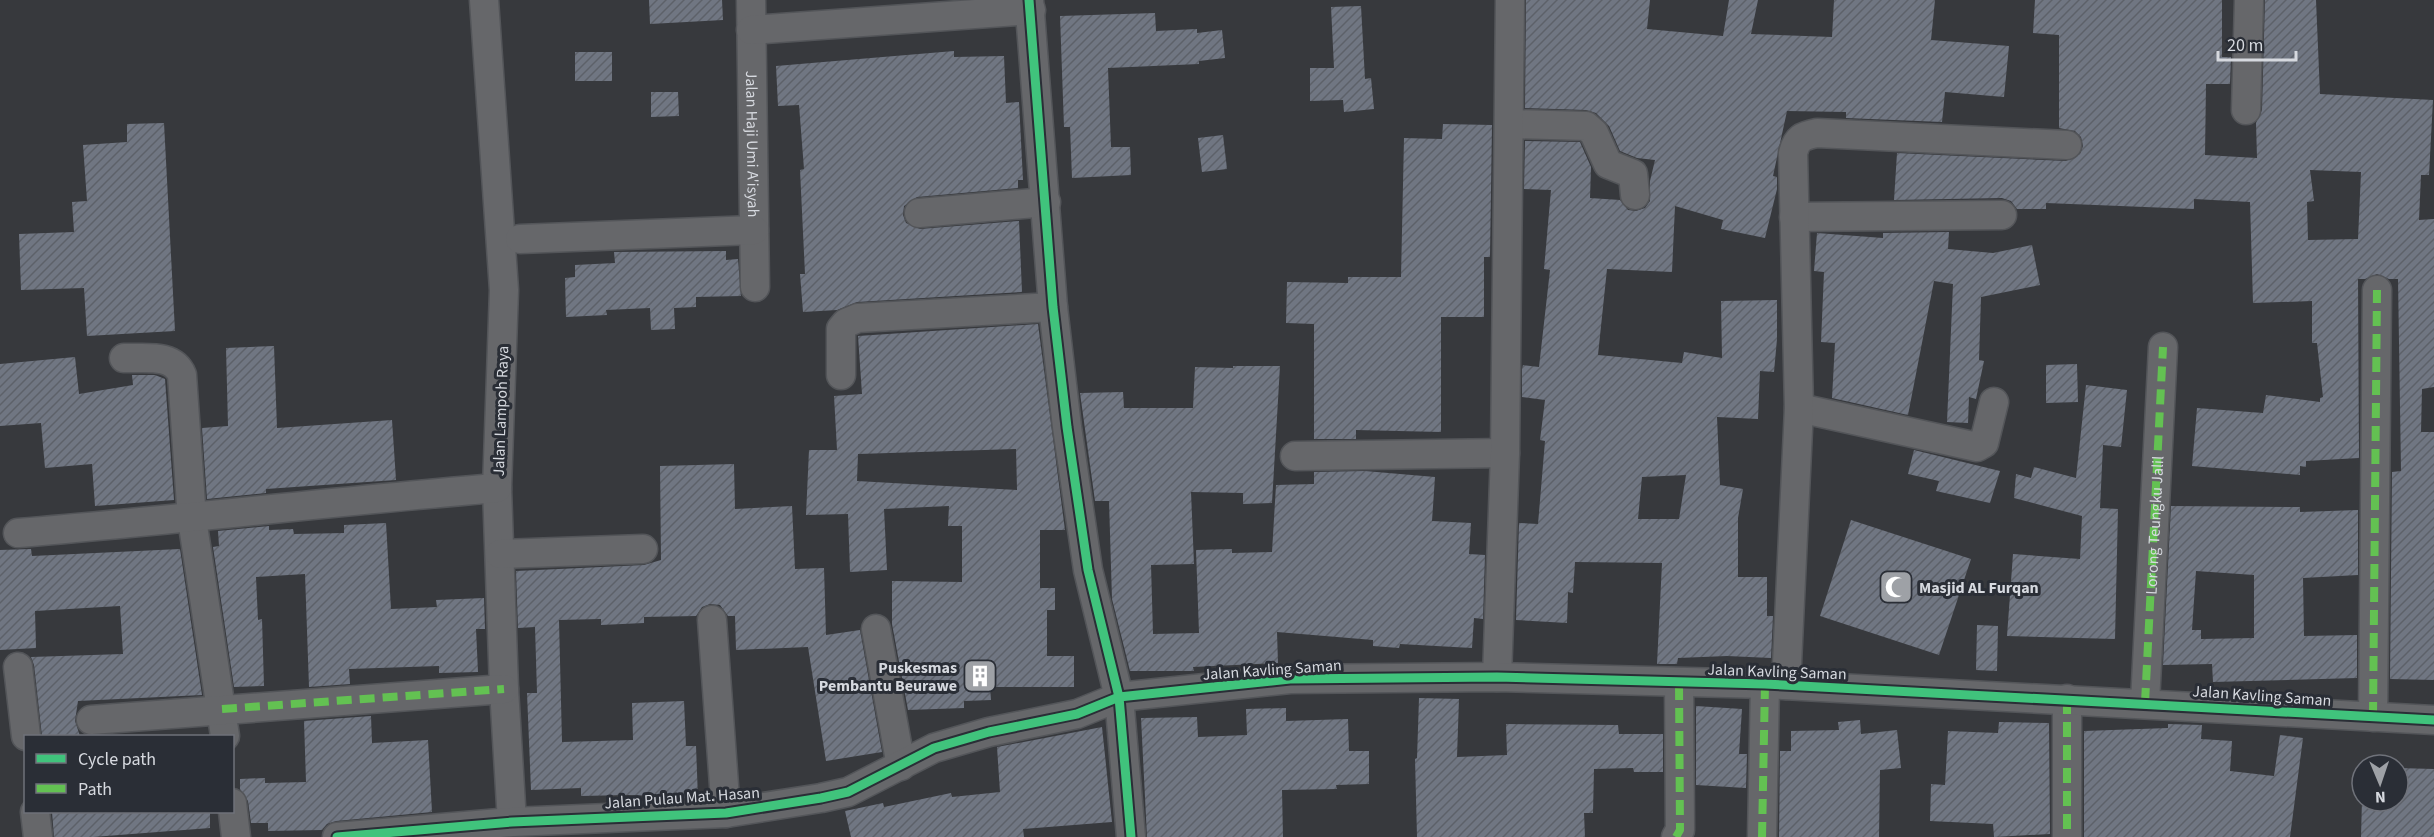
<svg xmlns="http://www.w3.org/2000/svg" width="2434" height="837" viewBox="0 0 2434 837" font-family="'Source Sans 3',sans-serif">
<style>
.building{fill:url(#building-hatch);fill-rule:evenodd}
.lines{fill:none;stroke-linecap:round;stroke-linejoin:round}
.street-casing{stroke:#535559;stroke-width:31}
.street{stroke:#66676a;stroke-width:28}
.quiet{stroke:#63c152;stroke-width:8;stroke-dasharray:15 8;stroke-linecap:butt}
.cycleway-casing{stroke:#2a2e36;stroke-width:13}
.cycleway{stroke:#40c37c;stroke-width:9}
.labels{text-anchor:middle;stroke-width:6;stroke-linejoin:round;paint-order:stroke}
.street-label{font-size:16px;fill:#d6d9df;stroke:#2a2e36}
.poi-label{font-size:16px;font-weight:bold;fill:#d6d9df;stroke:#2a2e36;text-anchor:start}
</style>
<defs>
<pattern id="building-hatch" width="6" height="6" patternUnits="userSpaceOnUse" patternTransform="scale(1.5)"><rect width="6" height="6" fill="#707682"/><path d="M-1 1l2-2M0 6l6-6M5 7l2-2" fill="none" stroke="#5d6169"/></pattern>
</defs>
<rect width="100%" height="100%" fill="#37393d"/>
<!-- building -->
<g class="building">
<polygon points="649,0 722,0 723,20 650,24"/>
<path d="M1526,0H1650L1647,29L1723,36L1729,0H1758L1751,34L1832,37L1834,0H1935L1931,40L2009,46L2004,97L1945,92L1942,122L1846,118V112L1787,111L1773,176L1777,177V189L1765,238L1721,229L1723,220L1675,206L1672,272L1607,269L1598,355L1682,363L1684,352L1722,358L1721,301L1777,300V339L1774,372L1760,371L1758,419L1717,417L1720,485L1743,489L1738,518V577H1767V616H1773L1771,658L1727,656L1678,658L1677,664H1657L1662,563L1575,562L1573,593L1568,592L1567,623L1516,620L1519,523L1538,524L1545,441L1540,440L1545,400L1522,397V369L1523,365L1539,367L1550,270L1544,269L1551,190L1524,189L1525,141L1580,142L1591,167L1590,198L1620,200L1628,210L1636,211L1645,208L1650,201V181L1655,160L1637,158L1620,151L1609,126L1596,113L1586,110L1525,108ZM1686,475L1679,519H1638L1642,477Z"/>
<path d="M2035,0H2222V57H2231L2230,84H2206L2205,155L2257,158L2256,123L2262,110L2265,0H2316L2320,94L2433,100L2429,175H2421L2419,220L2434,219V387L2422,389L2421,432H2434V680L2390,679L2392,472L2401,471L2398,279H2389L2377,274L2365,279H2358L2359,458L2306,461V467L2300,466V475L2192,466L2197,408L2263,413L2266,395L2320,402V398L2323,397L2317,343H2312V301L2253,303L2250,202L2194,199V209L2046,203V209H2017L2011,201L2002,198L1894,200L1897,153L2066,161L2080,154L2083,146L2081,137L2075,131L2059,128V35L2033,33ZM2310,170L2361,172L2358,239L2308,240L2307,202L2314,201Z"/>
<polygon points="1361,6 1365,79 1371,78 1374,109 1344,112 1343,100 1310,101 1310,68 1334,68 1331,7"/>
<polygon points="1155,13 1156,31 1197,29 1197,33 1222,30 1225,58 1199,61 1199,64 1108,68 1111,147 1130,147 1131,175 1072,178 1070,127 1064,127 1060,16"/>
<polygon points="954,51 954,57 1004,56 1006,103 1019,102 1023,180 1018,180 1018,188 917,197 904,206 903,215 906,223 920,229 1019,221 1022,292 857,302 837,310 803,312 800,274 805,274 800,170 804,169 799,105 778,106 776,66"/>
<rect x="575" y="52" width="37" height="29"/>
<polygon points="651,92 678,92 679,116 651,117"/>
<polygon points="164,123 175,331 87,336 84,288 21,290 19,234 74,232 72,202 87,201 83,145 127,142 127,124"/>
<polygon points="1443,124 1492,125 1490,257 1484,257 1484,317 1441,317 1441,432 1356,430 1356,439 1314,439 1314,324 1286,323 1287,282 1348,283 1348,277 1401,277 1404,138 1442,139"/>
<polygon points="1223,135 1227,169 1202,172 1198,138"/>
<polygon points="1949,232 1948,249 1993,253 2032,245 2040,285 1981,297 1979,360 1984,361 1976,399 1969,397 1968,423 1947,422 1953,284 1934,281 1908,415 1832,398 1835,343 1821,342 1824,272 1814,271 1817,233 1883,238 1883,233"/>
<polygon points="726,251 726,260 738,259 741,296 696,297 696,307 674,308 675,329 651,330 650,308 606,310 607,315 566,317 565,278 575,277 575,265 615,263 614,252"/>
<path d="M1038,324L1065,530H1040V588H1055V610H1047V656H1074V687H990L991,700L964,701V708L908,710L892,624V581L962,582V526H948L949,506L884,509L887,570L850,572L848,514L806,515L809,450H837L834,396L862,394L858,336ZM1016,449L1017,490L857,481L858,454Z"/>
<polygon points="274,346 277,428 392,420 396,480 266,489 266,493 207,499 202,428 228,426 226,348"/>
<polygon points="75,357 79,394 133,385 132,375 155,375 165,379 174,500 95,506 92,464 45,468 41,423 0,426 0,364"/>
<polygon points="2077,364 2078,402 2046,403 2046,365"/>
<polygon points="1233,366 1280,366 1272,503 1243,504 1243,493 1191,492 1194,564 1151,565 1153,634 1199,633 1196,550 1232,549 1232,553 1272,552 1276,485 1314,484 1314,472 1365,471 1435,477 1432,521 1471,523 1469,554 1485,555 1483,619 1474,618 1472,648 1400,644 1399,648 1373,646 1373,640 1277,632 1278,663 1193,667 1194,671 1130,671 1112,599 1109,501 1095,501 1080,393 1123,392 1124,408 1193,408 1195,367 1233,368"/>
<polygon points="2086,385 2127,390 2121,447 2103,445 2100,508 2118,509 2115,639 2007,636 2013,554 2080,559 2082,516 2014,498 2016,474 2031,478 2034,467 2076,478"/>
<polygon points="1914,450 2000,471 1990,503 1936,491 1939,481 1908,474"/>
<polygon points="734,464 735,509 792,506 795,569 824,568 826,635 860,630 882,752 826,761 808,647 736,650 735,616 728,616 720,605 710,604 702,607 696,616 644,617 644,623 601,625 601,619 559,620 562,742 633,740 632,703 684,701 686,746 696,746 698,798 664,799 663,796 628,795 581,796 581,788 531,790 527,693 537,693 535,627 518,628 516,571 644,565 661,560 660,466"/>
<path d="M2171,506L2300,507V512L2358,510V575L2303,578L2304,636L2357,635V678L2213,682L2212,664L2163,665ZM2196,571L2254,575V638L2201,639V630H2192Z"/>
<polygon points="1851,520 1971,559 1939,655 1820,616"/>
<polygon points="386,523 391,609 437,607 436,600 484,598 485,629 476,629 478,672 439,673 439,666 349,669 350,684 309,687 305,574 256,577 258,620 262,619 264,686 234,687 213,547 219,546 218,531 269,526 269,530 293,529 294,534 344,533 344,525"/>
<polygon points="31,549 32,556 180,549 202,695 78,701 75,721 80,736 42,736 34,665 31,657 123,654 120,606 35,611 36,648 0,650 0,550"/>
<polygon points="1977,625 1998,626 1997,671 1976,670"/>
<polygon points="1419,698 1459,699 1457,757 1507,755 1506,724 1618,725 1619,734 1663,734 1663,772 1634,772 1633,768 1594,769 1593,813 1584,813 1585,837 1417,837 1415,759 1417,758"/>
<polygon points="1696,706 1742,709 1739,754 1747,754 1746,788 1696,785"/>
<polygon points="1286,708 1286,721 1348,719 1349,751 1369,751 1369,784 1336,785 1337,789 1282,790 1283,837 1147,837 1141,718 1197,717 1198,737 1247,735 1246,709"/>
<polygon points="371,716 372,743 428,740 432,812 336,821 327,824 322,830 268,831 268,823 251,823 248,801 240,789 240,779 265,778 265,783 306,782 304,721"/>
<polygon points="1860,720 1861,734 1897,730 1901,768 1880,770 1879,837 1779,837 1780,751 1791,751 1791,731 1839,730 1838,722"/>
<polygon points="1999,722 2049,723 2050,834 1994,837 1993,824 1930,821 1931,784 1945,785 1948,731 1998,733"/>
<polygon points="2168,724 2202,725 2201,739 2232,741 2230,771 2274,776 2280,735 2303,738 2290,837 2084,837 2084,731 2168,728"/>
<polygon points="1102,727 1112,822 1023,829 1024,837 851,837 845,811 883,803 884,807 951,793 952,797 1000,792 997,747"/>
<polygon points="2398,768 2434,769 2434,837 2361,837 2362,799 2362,801 2398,801"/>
<polygon points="52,812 210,812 210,828 93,837 54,837"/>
</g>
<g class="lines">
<defs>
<g id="street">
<polyline points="484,0 504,290 497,488 504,689 512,822"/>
<path id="s1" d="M751,0L755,287"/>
<polyline points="1029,0 1053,307 1067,427 1088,570 1119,697 1131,837"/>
<polyline points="751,30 1031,10"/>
<polyline points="2246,110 2249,0"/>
<polyline points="1511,124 1586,126 1594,133 1608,164 1633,174 1635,195"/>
<polyline points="919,213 1046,202"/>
<polyline points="1794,217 2002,215"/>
<polyline points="520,239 754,230"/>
<path d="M124,358C145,359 173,353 182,375L192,519L225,736"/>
<polyline points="841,375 841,329 846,323 858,318 1053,307"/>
<polyline points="1799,408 1977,447 1984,443 1994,402"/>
<polyline points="1295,456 1505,453"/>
<path d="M18,533C178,520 337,501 497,488"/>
<polyline points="500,554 643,549"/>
<polyline points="712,620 726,813"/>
<polyline points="876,629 901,766"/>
<polyline points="18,667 26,736"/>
<polyline points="1497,677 1505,453 1510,0"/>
<path d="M1786,685L1799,408L1793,153C1797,138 1802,136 1817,133L2067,145"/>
<polyline points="2067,699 2067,837"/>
<path id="s2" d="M2145,703L2163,347"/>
<polyline points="2373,717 2377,290"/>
<polyline points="91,720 504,689"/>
<polyline points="232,803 236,837"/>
<polyline points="35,812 38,837"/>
<polyline points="337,837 512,822 726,813 821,798 848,792 934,748 989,732 1077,714 1119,697 1290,679 1497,677 1765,684 2434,720"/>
<polyline points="1676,837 1680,830 1679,683"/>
<polyline points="1762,837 1765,684"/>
</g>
</defs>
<!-- street casing -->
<use href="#street" class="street-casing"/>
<!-- street -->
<use href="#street" class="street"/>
<!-- quiet -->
<g class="quiet">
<polyline points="2067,699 2067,837"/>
<polyline points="2145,703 2163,347"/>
<polyline points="222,709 504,689"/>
<polyline points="2373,717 2377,290"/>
<polyline points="1676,837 1680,830 1679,683"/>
<polyline points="1762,837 1765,684"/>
</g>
<defs>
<g id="cycleway">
<polyline points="1029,0 1053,307 1067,427 1088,570 1119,697 1131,837"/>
<polyline points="337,837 512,822 726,813 821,798 848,792 934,748 989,732 1077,714 1119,697 1290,679 1497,677 1765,684 2434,720"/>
</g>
</defs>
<!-- cycleway casing -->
<use href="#cycleway" class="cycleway-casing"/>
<!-- cycleway -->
<use href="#cycleway" class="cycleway"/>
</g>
<!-- icons -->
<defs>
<symbol id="mosque-square" viewBox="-11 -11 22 22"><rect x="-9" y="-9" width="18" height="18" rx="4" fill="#9ea1a6" stroke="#2a2e36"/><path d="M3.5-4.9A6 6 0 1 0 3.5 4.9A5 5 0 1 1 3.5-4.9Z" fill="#fff"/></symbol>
<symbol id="building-square" viewBox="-11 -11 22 22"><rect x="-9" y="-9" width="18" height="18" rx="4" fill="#9ea1a6" stroke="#2a2e36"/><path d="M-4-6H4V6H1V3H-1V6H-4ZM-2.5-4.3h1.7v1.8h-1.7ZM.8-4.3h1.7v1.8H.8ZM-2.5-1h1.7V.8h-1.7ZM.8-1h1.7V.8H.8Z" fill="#fff"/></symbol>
</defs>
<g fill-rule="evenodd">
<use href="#mosque-square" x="1877" y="568" width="38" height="38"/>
<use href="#building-square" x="961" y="657" width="38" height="38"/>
</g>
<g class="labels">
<!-- street labels -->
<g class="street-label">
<text dy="6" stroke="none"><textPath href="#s1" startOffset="144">Jalan Haji Umi A'isyah</textPath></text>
<text transform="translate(500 411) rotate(-88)" y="6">Jalan Lampoh Raya</text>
<text dy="6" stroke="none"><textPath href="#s2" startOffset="178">Lorong Teungku Jalil</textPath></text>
<text transform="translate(1272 669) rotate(-4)" y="6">Jalan Kavling Saman</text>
<text transform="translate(1777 671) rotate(2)" y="6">Jalan Kavling Saman</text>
<text transform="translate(2262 695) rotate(4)" y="6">Jalan Kavling Saman</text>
<text transform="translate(682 797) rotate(-4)" y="6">Jalan Pulau Mat. Hasan</text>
</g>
<!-- poi labels -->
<g class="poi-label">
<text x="1919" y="593">Masjid AL Furqan</text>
<text x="957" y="673" text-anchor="end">Puskesmas<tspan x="957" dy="18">Pembantu Beurawe</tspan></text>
</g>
</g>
<!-- legend -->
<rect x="24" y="735" width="210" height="78" fill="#2a2e36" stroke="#6f727a" stroke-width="1.5"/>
<rect x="36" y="754" width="30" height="9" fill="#40c37c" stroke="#6f727a" stroke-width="1.5"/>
<text x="78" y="765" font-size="18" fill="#d6d9df">Cycle path</text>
<rect x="36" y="784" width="30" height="9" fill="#63c152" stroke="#6f727a" stroke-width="1.5"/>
<text x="78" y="795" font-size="18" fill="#d6d9df">Path</text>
<!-- north arrow -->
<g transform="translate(2380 783) rotate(178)"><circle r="28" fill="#2a2e36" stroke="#6f727a" stroke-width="1.5"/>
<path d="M0-4.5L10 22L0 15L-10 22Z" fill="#9ea1a6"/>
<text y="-9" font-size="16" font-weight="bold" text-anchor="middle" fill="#d6d9df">N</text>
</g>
<!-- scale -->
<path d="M2218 51v9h78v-9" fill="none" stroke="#d6d9df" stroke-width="3"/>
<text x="2227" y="51" font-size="18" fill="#d6d9df" stroke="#2a2e36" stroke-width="4.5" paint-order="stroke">20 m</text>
</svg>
